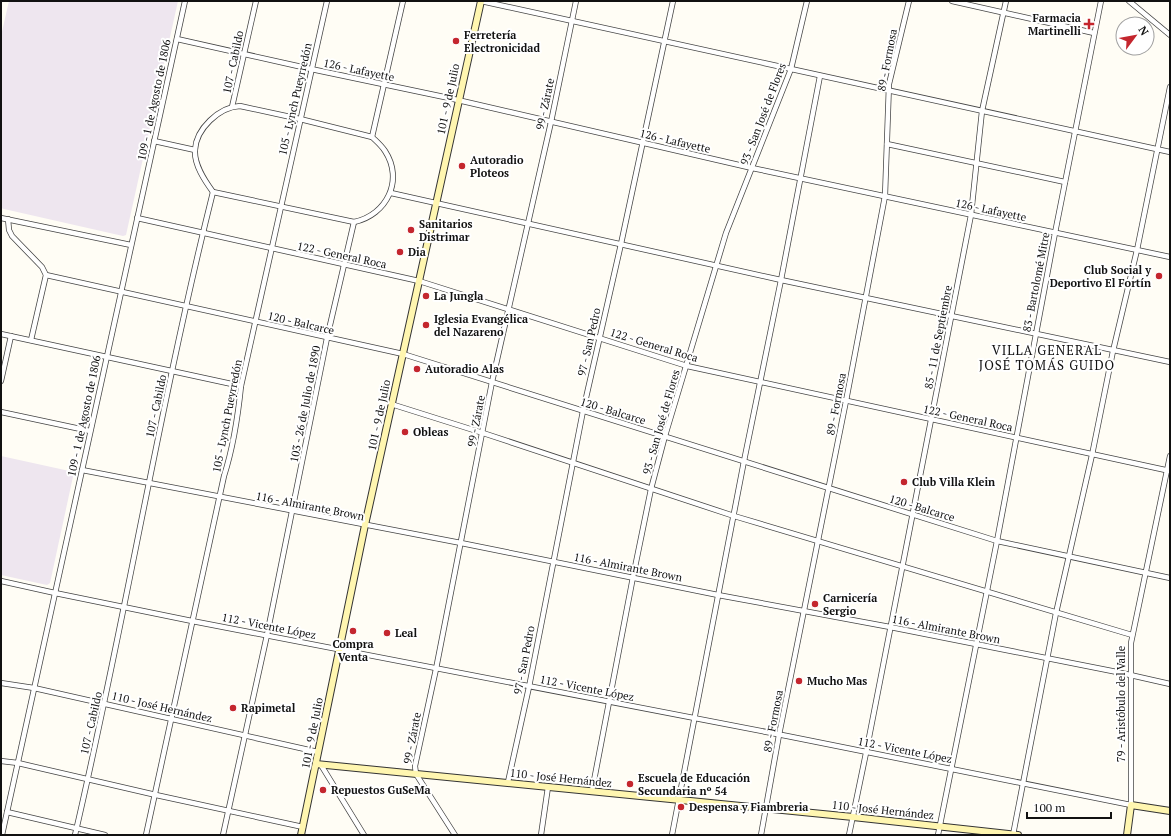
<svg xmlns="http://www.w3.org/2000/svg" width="1171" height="836" viewBox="0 0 1171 836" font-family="'PT Serif',serif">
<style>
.industrial{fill:#eee6ef}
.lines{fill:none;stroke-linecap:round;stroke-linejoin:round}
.street-casing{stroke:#444;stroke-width:6}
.secondary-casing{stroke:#333;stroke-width:8}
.street{stroke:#fff;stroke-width:4.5}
.secondary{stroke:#fff6b0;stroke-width:6}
.poi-dot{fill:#c4262e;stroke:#fff;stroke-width:1.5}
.labels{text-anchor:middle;stroke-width:4;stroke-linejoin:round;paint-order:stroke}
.poi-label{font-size:11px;font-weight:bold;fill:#111;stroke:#fff;text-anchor:start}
.street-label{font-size:11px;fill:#111;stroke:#fff}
.quarter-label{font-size:13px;letter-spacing:1px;fill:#111;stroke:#fff}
</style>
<rect width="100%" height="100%" fill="#fffdf5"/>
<!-- industrial -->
<g class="industrial">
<polygon points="9,1 178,1 126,235 123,236 4,209 1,208 1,36"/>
<polygon points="1,456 74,472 50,583 47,585 1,575"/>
</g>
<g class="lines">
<defs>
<g id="street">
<polyline points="481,1 1170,152"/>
<polyline points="952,1 1094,33"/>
<polyline points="1129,1 1170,35"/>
<polyline points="177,39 311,69 449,98 752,168 1170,257"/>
<path d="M240,106L300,119L372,137C376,141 381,145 385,151C404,180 387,215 354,222L213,192C205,181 194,165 195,150C196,129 219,107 240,106Z"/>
<polyline points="232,107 256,1"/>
<polyline points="372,137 403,1"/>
<polyline points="154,141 195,150"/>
<polyline points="887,144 1065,182"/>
<polyline points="391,193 781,280 1170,362"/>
<polyline points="1,218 131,245"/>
<polyline points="137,218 419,281 687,366 1170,471"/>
<polyline points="8,219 9,230 12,236 42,267 46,275 31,340"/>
<polyline points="46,275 403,354 997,541 1170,578"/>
<polyline points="1,334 241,386"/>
<polyline points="1,381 11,336"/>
<polyline points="391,404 483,433 734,516 1132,635"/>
<polyline points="1,412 90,431"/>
<polyline points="82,470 461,543 718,595 890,627 1117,672 1170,684"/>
<polyline points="1,581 55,593 192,621 787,736 1131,805 1131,643 1170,456"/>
<polyline points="1,683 34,688 318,752"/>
<polyline points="1,761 18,763 156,795 303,827"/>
<polyline points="321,765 364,835"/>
<polyline points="508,782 529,687 583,411 621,244 673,1"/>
<polyline points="592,791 633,577 651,489 665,436 726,233 791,69 807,1"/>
<polyline points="7,812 105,835"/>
<polyline points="2,835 185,1"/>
<path d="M75,835C125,621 160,404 213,192"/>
<path d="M146,835L224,476C233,448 238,416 241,386L327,1"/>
<polyline points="223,835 267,635 327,338 354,222"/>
<polyline points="455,835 416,774 415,766 436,669 492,382 551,122 576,1"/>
<polyline points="541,835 548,787"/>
<polyline points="672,835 744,461 781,280 820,76"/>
<polyline points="761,835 779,735 846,401 885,196 889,84 909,1"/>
<polyline points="849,835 866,753 971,215 982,111 1006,1"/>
<polyline points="938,835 997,541 1055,233 1101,1"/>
<polyline points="1013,835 1056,613 1092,455 1113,351 1137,250 1170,87"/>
</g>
<g id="secondary">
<polyline points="316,764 853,817 1018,835"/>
<polyline points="301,835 365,525 481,1"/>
<polyline points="1127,835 1131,805 1170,811"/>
</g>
</defs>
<!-- street casing -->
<use href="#street" class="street-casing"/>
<!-- secondary casing -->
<use href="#secondary" class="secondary-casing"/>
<!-- street -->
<use href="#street" class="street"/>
<!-- secondary -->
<use href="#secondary" class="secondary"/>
</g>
<!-- markers -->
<g class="poi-dot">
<path d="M1087 18h4v4h4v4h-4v4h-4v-4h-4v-4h4z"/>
<circle cx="456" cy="41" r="4"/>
<circle cx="462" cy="166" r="4"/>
<circle cx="411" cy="230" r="4"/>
<circle cx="400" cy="252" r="4"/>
<circle cx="1159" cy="276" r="4"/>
<circle cx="426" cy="296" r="4"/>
<circle cx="426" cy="325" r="4"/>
<circle cx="417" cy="369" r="4"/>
<circle cx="405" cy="432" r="4"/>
<circle cx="904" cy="482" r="4"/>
<circle cx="815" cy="604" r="4"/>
<circle cx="353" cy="631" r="4"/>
<circle cx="387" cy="633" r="4"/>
<circle cx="799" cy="681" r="4"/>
<circle cx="233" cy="708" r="4"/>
<circle cx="630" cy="784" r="4"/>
<circle cx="323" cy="790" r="4"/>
<circle cx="681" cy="807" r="4"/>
</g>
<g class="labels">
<!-- poi labels -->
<g class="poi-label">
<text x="1081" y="22" text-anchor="end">Farmacia<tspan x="1081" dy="13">Martinelli</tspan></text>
<text x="464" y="39">Ferretería<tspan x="464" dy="13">Electronicidad</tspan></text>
<text x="470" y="164">Autoradio<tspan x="470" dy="13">Ploteos</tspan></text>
<text x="419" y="228">Sanitarios<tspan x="419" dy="13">Distrimar</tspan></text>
<text x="408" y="256">Dia</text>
<text x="1151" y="274" text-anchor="end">Club Social y<tspan x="1151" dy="13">Deportivo El Fortín</tspan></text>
<text x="434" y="300">La Jungla</text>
<text x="434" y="323">Iglesia Evangélica<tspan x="434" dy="13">del Nazareno</tspan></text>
<text x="425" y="373">Autoradio Alas</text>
<text x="413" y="436">Obleas</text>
<text x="912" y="486">Club Villa Klein</text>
<text x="823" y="602">Carnicería<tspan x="823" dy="13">Sergio</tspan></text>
<text x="395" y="637">Leal</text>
<text x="353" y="648" text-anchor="middle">Compra<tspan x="353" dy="13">Venta</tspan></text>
<text x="807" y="685">Mucho Mas</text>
<text x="241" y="712">Rapimetal</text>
<text x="638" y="782">Escuela de Educación<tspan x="638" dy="13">Secundaria nº 54</tspan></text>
<text x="331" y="794">Repuestos GuSeMa</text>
<text x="689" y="811">Despensa y Fiambreria</text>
</g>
<!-- street labels -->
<g class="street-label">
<text transform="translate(887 60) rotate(-79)" y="4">89 - Formosa</text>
<text transform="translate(233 62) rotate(-78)" y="4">107 - Cabildo</text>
<text transform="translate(359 70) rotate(12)" y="4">126 - Lafayette</text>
<text transform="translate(295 99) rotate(-77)" y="4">105 - Lynch Pueyrredón</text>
<text transform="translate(448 99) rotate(-78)" y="4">101 - 9 de Julio</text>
<text transform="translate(154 100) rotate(-78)" y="4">109 - 1 de Agosto de 1806</text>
<text transform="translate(545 104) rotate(-78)" y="4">99 - Zárate</text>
<text transform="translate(763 114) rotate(-69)" y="4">93 - San José de Flores</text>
<text transform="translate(675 141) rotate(13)" y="4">126 - Lafayette</text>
<text transform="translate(991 210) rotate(12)" y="4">126 - Lafayette</text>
<text transform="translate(342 255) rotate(12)" y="4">122 - General Roca</text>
<text transform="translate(1036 282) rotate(-79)" y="4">83 - Bartolomé Mitre</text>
<text transform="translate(301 323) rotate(13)" y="4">120 - Balcarce</text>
<text transform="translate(938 337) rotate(-79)" y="4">85 - 11 de Septiembre</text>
<text transform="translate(589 342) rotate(-77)" y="4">97 - San Pedro</text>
<text transform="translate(654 345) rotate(17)" y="4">122 - General Roca</text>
<text transform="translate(305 404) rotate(-79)" y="4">103 - 26 de Julio de 1890</text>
<text transform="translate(836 404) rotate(-79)" y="4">89 - Formosa</text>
<text transform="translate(156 406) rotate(-78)" y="4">107 - Cabildo</text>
<text transform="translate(613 411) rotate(17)" y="4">120 - Balcarce</text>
<text transform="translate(379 415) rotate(-78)" y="4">101 - 9 de Julio</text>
<text transform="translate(84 416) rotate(-78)" y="4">109 - 1 de Agosto de 1806</text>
<text transform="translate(227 416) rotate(-79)" y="4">105 - Lynch Pueyrredón</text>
<text transform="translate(968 418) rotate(12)" y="4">122 - General Roca</text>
<text transform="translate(476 421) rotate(-79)" y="4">99 - Zárate</text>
<text transform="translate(661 422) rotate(-74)" y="4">93 - San José de Flores</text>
<text transform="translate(310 506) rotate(11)" y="4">116 - Almirante Brown</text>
<text transform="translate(922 508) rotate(17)" y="4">120 - Balcarce</text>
<text transform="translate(628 567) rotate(11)" y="4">116 - Almirante Brown</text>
<text transform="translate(269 626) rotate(11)" y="4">112 - Vicente López</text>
<text transform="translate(946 629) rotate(11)" y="4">116 - Almirante Brown</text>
<text transform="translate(524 660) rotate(-79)" y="4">97 - San Pedro</text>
<text transform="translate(587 688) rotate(11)" y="4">112 - Vicente López</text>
<text transform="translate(1121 704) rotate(-90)" y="4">79 - Aristóbulo del Valle</text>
<text transform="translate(162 707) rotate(13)" y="4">110 - José Hernández</text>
<text transform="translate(773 721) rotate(-79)" y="4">89 - Formosa</text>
<text transform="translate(91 723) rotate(-77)" y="4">107 - Cabildo</text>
<text transform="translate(312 733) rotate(-79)" y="4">101 - 9 de Julio</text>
<text transform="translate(412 738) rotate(-79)" y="4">99 - Zárate</text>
<text transform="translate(905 750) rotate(11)" y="4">112 - Vicente López</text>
<text transform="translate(561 778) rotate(6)" y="4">110 - José Hernández</text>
<text transform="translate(883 810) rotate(6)" y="4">110 - José Hernández</text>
</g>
<!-- quarter labels -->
<g class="quarter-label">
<text x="1047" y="355">VILLA GENERAL<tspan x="1047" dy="15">JOSÉ TOMÁS GUIDO</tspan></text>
</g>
</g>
<!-- border -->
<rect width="1171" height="836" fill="none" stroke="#111111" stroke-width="4"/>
<!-- north arrow -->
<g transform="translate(1135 36) rotate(58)"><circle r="19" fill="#ffffff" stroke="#a0a0a0"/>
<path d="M0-3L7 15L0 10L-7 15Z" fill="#c4262e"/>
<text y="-6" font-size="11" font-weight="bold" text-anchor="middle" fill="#111111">N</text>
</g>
<!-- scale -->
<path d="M1027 812v6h84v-6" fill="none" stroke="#111111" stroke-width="2"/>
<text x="1033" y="812" font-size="12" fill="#111111" stroke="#ffffff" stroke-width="3" paint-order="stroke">100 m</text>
</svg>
